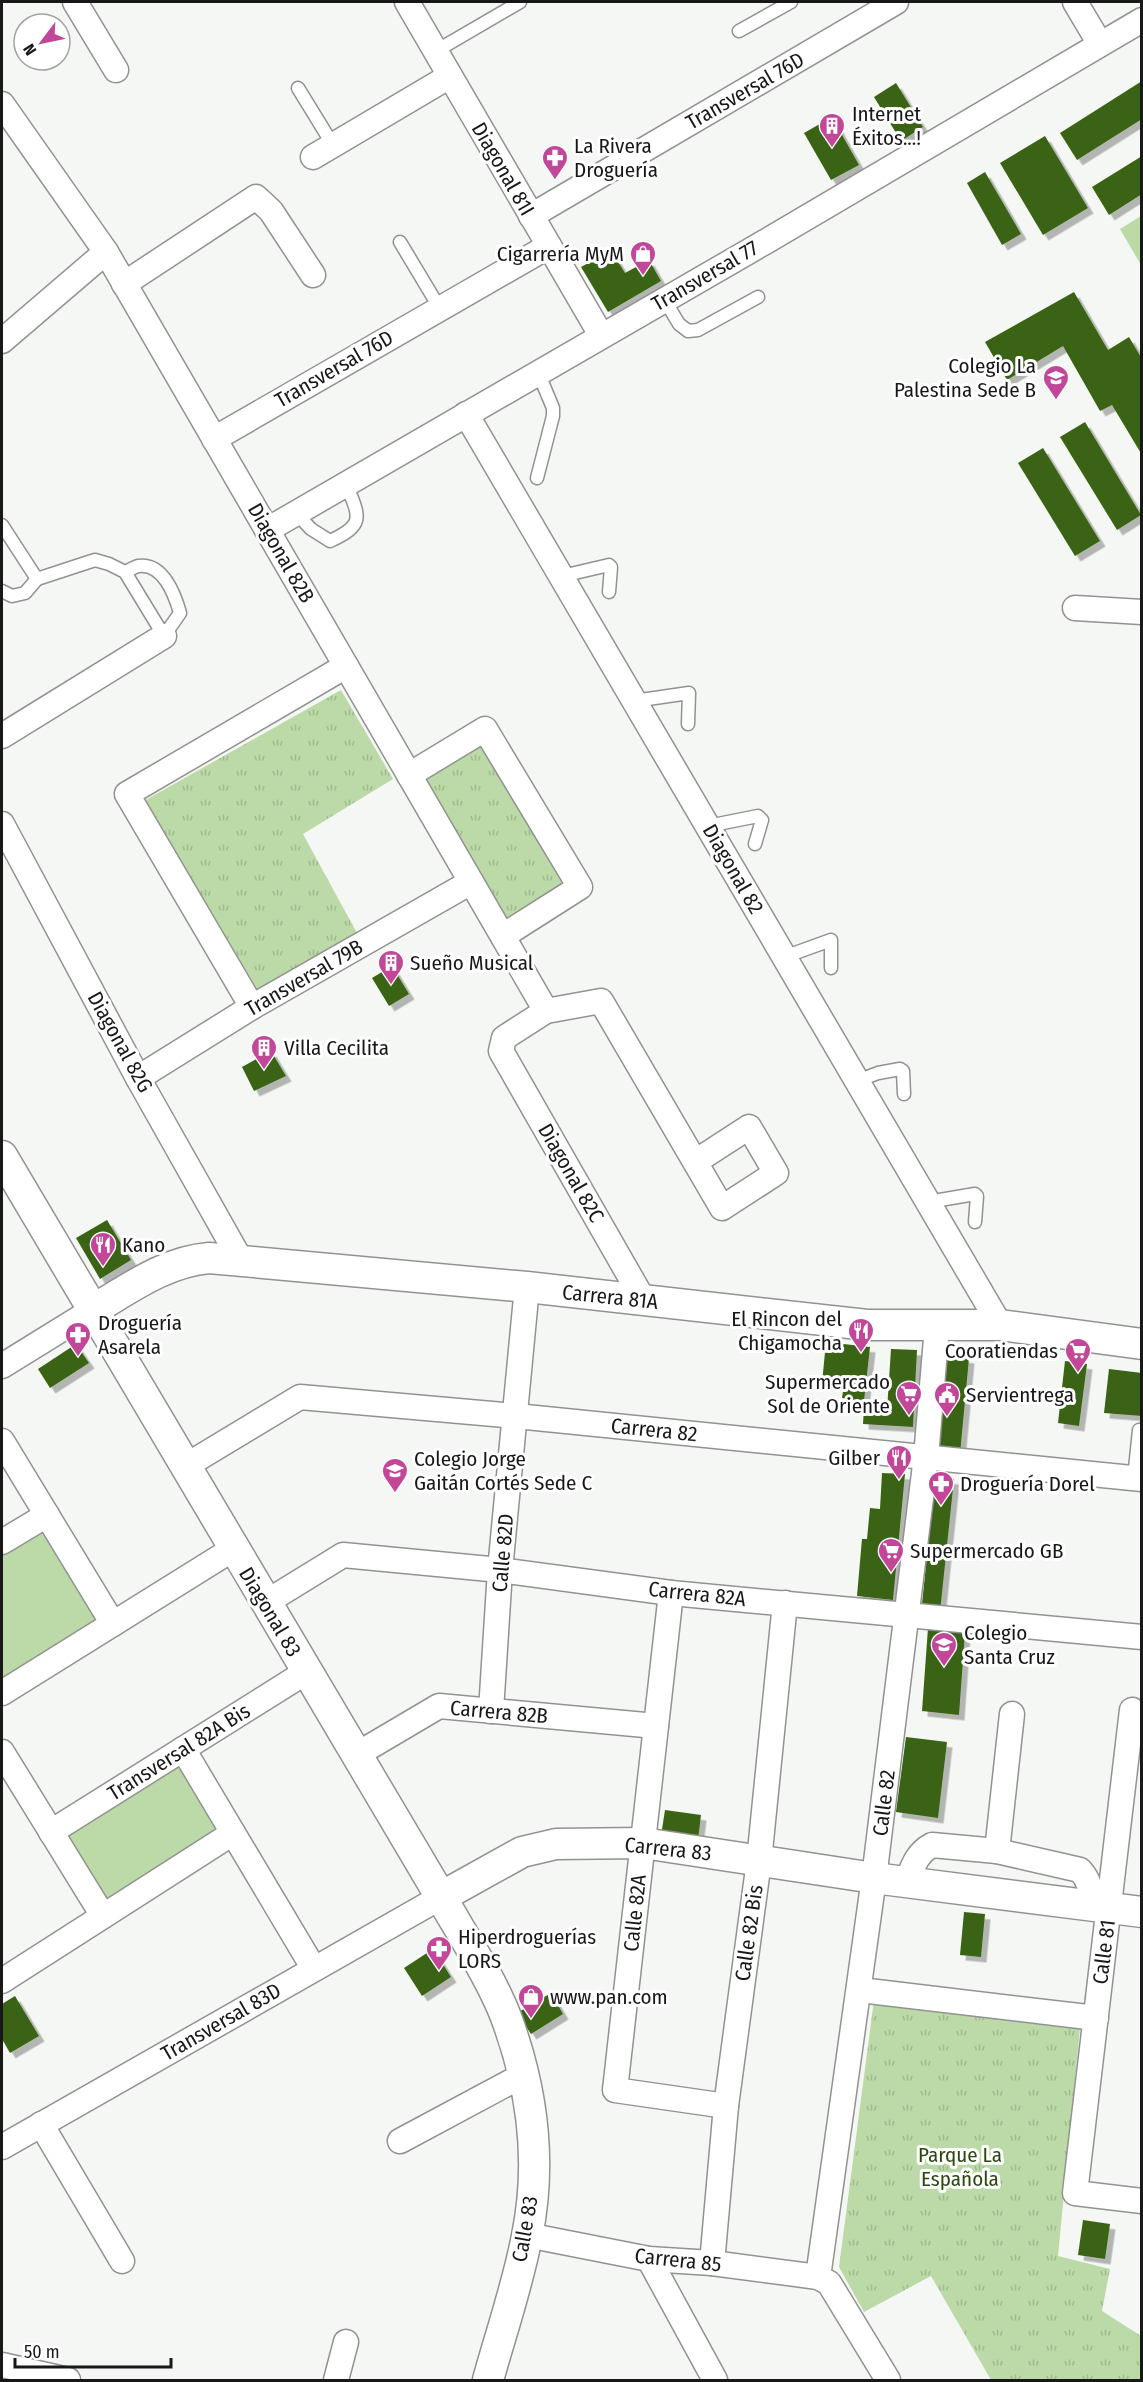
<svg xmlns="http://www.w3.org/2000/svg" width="1143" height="2382" viewBox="0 0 1143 2382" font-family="'Fira Sans Condensed',sans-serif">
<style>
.grass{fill:#bbdaa7}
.park{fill:url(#park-tufts)}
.building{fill:#3b6412;filter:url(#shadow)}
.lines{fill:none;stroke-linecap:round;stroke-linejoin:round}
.service-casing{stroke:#919390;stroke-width:15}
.minor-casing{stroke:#919390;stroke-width:27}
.tertiary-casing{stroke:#919390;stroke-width:33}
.service{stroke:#fff;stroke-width:12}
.minor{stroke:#fff;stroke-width:24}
.tertiary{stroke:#fff;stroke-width:30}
.labels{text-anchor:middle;stroke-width:6;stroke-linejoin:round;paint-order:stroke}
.street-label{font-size:21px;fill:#171817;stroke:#fff}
.poi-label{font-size:21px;fill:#171817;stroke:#fff;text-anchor:start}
.park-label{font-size:21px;fill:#2a4810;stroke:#fff}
</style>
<defs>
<pattern id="park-tufts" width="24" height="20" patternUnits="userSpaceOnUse" patternTransform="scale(1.5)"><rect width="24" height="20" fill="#bbdaa7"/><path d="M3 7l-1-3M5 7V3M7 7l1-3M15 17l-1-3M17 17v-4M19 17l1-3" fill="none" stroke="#a0ba8f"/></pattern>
<filter id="shadow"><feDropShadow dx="5.5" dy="5.5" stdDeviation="0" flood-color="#0004"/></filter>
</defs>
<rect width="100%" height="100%" fill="#f4f7f3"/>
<!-- grass -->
<g class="grass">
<polygon points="1141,216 1141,265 1120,229"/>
<polygon points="47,1515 113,1624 2,1693 2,1542"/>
<polygon points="183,1749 233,1833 103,1916 51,1832"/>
</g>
<!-- park -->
<g class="park">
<polygon points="341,690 393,779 303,834 358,935 258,995 142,802"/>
<polygon points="482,741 567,886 508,924 421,775"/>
<polygon points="874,2000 1080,2028 1058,2256 1110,2269 1102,2311 1141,2336 1141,2380 991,2380 931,2276 864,2312 839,2267"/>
</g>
<!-- building -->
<g class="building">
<polygon points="1142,81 1142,119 1077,160 1060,133"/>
<polygon points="896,83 923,127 901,141 874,97"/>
<polygon points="832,117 859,165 831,180 804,133"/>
<polygon points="1045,136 1088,208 1043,235 1000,163"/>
<polygon points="1142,156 1142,194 1109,215 1092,187"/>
<polygon points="985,172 1021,234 1002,245 967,183"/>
<polygon points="615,257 625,273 649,260 661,281 608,312 581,267 596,259 600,266"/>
<polygon points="1074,292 1108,350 1129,337 1142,359 1142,455 1112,405 1100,411 1063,346 1007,380 985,342"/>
<polygon points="1085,422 1141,515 1117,530 1060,437"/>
<polygon points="1043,448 1100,541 1075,556 1018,463"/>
<polygon points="392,966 409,994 389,1006 372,978"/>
<polygon points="271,1051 286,1076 254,1091 242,1067"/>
<polygon points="107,1220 131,1260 100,1279 76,1238"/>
<polygon points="826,1342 870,1347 864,1401 842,1398 844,1385 822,1383"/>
<polygon points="76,1344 89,1363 50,1388 38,1369"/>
<polygon points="891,1349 917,1350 913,1427 863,1424 864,1408 887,1410"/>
<polygon points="946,1355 969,1358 960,1454 937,1446"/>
<polygon points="1065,1361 1087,1364 1079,1426 1058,1423"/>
<polygon points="1109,1369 1142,1373 1142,1416 1104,1413"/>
<polygon points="882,1473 905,1474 893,1600 857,1596 862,1539 867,1539 870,1508 880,1509"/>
<polygon points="935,1477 954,1479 940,1612 925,1610 922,1604"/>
<polygon points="928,1628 965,1632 959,1715 922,1711"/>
<polygon points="906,1737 947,1742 938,1818 896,1812"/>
<polygon points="665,1810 701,1815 697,1848 660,1842"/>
<polygon points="964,1912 985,1914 981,1957 960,1955"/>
<polygon points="433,1949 451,1977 422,1996 404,1968"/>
<polygon points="551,1993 563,2014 531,2034 517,2013"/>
<polygon points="15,1996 39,2036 10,2053 2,2039 2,2004"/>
<polygon points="1083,2220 1110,2224 1105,2259 1078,2255"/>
</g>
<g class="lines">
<defs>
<g id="service">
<polyline points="739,31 791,2"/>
<polyline points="436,51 520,2"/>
<polyline points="298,88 333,145"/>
<polyline points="400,242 439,307"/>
<polyline points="664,299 679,324 688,331 698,330 758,297"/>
<polyline points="537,478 553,416 553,408 538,372"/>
<path d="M296,513L311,529L330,541C365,525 360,517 346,484"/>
<path d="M2,525L37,579L95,560L109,564L125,572L164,636L180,613C175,595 163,562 138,566C134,567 128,571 125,572"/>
<polyline points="562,576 609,565 611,567 609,592"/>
<polyline points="2,591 12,596 25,593 37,579"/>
<polyline points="634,701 689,693 688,724"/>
<polyline points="708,826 758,816 762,820 755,844"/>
<polyline points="784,957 831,940 831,968"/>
<polyline points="857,1081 878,1073 900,1069 903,1071 904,1094"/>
<polyline points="928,1202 975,1194 977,1196 975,1222"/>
<polyline points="1134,1478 1139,1430"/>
</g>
<g id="minor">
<polyline points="75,2 116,70"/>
<polyline points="407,2 601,335"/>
<polyline points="1075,2 1100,44"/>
<polyline points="2,104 106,252 546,1011"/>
<polyline points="313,157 450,76"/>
<polyline points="531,216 896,2"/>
<polyline points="124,284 256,197 271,211 313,275"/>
<polyline points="2,341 106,252"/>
<polyline points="466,414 1000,1325"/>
<polyline points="214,439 549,246"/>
<polyline points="267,530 765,242 1142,20"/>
<polyline points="1075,608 1142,612"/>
<polyline points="2,736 164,636"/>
<polyline points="409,775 485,729 580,887 503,936"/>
<polyline points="2,824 138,1078 240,1259"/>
<polyline points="252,1007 127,794 346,666"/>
<polyline points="138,1078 252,1007 471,882"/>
<polyline points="644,1301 501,1051 504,1038 546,1011 601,1001 722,1208 776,1173 749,1127 695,1162"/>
<polyline points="2,1366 91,1311"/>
<polyline points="2,1441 113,1624"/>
<polyline points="184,1467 300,1397 516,1416 1142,1479"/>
<polyline points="2,1542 47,1515"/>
<polyline points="671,1593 615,2090 726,2106"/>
<polyline points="265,1603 343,1555 500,1570 671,1593 1142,1637"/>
<polyline points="2,1693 233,1549"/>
<polyline points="1132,1710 1075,2193 1142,2201"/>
<polyline points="491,1711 500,1570 527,1287"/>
<polyline points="183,1749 314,1969"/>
<polyline points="2,1752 103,1916"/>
<polyline points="356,1755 439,1706 656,1726"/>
<polyline points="51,1832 306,1672"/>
<polyline points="997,1851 1012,1714"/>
<path d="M907,1881C913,1866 917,1853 932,1845L997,1851L1080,1870C1090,1881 1091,1890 1091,1905"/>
<polyline points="2,1981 233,1833"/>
<polyline points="860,1990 1096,2018"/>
<polyline points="41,2124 122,2261"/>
<polyline points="400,2141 525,2074"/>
<polyline points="2,2147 441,1897"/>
<polyline points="527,2235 649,2259 712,2263 818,2277 829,2283 888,2380"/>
<polyline points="649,2259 715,2380"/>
<polyline points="712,2263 726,2106 759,1861 785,1603"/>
<polyline points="818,2277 874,1878 926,1457 937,1327"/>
<polyline points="2,2365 68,2380"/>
<polyline points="336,2380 346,2342"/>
</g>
<g id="tertiary">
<path d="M2,1156L441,1897C462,1934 491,1978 506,2017C532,2087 542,2162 527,2236C518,2284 501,2333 488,2380"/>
<path d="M91,1311C129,1289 164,1262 209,1258L527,1287L867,1325H1000L1142,1344"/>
<polyline points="441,1897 522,1852 556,1844 643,1843 874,1878 1142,1912"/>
</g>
</defs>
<!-- service casing -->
<use href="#service" class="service-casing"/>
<!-- minor casing -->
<use href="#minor" class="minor-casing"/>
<!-- tertiary casing -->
<use href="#tertiary" class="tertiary-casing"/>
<!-- service -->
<use href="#service" class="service"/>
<!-- minor -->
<use href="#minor" class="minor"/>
<!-- tertiary -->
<use href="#tertiary" class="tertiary"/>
</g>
<!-- icons -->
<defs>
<symbol id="building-pin" viewBox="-11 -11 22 30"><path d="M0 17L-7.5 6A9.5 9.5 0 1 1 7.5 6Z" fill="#c24799" stroke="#fff"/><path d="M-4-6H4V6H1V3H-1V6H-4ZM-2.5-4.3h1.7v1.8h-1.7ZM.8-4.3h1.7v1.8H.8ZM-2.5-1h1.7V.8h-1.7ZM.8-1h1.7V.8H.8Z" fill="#fff"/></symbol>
<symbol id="pharmacy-pin" viewBox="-11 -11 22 30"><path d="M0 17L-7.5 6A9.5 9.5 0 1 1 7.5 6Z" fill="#c24799" stroke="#fff"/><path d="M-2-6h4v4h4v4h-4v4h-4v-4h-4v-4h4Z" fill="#fff"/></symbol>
<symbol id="shop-pin" viewBox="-11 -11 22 30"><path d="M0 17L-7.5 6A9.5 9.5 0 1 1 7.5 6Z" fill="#c24799" stroke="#fff"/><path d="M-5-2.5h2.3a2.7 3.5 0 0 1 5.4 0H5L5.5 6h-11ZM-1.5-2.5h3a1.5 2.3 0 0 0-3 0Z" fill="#fff"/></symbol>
<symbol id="school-pin" viewBox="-11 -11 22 30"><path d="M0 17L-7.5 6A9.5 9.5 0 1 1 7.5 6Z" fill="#c24799" stroke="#fff"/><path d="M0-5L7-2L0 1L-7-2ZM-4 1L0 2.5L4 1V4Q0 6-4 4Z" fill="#fff"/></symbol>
<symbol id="restaurant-pin" viewBox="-11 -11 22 30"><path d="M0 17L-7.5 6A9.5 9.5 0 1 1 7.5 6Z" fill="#c24799" stroke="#fff"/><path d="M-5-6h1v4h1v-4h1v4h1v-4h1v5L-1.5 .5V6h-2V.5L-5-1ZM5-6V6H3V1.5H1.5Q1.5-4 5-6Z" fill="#fff"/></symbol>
<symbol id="supermarket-pin" viewBox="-11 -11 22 30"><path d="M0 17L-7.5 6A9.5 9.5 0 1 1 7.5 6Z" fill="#c24799" stroke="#fff"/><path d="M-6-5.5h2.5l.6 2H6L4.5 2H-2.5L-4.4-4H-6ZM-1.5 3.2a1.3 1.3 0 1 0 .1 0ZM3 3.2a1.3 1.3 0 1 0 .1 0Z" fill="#fff"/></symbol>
<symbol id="civic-pin" viewBox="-11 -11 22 30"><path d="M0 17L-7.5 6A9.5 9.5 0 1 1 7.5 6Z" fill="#c24799" stroke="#fff"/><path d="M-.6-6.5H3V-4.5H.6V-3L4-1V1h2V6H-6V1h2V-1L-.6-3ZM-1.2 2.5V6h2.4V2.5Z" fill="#fff"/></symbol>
</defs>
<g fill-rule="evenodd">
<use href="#building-pin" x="817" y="111" width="30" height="40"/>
<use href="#pharmacy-pin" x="540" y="143" width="30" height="40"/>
<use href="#shop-pin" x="628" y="239" width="30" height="40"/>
<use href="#school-pin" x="1041" y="363" width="30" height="40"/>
<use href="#building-pin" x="376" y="948" width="30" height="40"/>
<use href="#building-pin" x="249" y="1033" width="30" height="40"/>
<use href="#restaurant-pin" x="88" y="1230" width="30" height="40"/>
<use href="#restaurant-pin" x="846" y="1316" width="30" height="40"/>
<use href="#pharmacy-pin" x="63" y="1320" width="30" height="40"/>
<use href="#supermarket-pin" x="1063" y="1336" width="30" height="40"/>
<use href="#supermarket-pin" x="894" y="1379" width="30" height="40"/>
<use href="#civic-pin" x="932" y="1380" width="30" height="40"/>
<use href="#restaurant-pin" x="884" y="1443" width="30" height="40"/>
<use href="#school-pin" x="380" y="1456" width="30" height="40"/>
<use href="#pharmacy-pin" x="926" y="1469" width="30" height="40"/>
<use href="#supermarket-pin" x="876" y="1536" width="30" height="40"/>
<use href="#school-pin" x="929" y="1630" width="30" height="40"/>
<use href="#pharmacy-pin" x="424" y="1934" width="30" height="40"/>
<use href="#shop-pin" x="516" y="1982" width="30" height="40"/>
</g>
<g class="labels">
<!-- street labels -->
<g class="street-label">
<text transform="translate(745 91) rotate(-30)" y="7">Transversal 76D</text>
<text transform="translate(503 169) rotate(60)" y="7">Diagonal 81I</text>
<text transform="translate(705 276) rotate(-30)" y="7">Transversal 77</text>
<text transform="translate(334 369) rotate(-30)" y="7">Transversal 76D</text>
<text transform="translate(281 553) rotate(60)" y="7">Diagonal 82B</text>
<text transform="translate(733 869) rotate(60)" y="7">Diagonal 82</text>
<text transform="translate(304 978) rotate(-30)" y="7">Transversal 79B</text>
<text transform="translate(120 1042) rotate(61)" y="7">Diagonal 82G</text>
<text transform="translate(571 1173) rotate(60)" y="7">Diagonal 82C</text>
<text transform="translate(610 1297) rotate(6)" y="7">Carrera 81A</text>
<text transform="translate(654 1430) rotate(6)" y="7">Carrera 82</text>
<text transform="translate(503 1553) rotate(-85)" y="7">Calle 82D</text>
<text transform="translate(697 1594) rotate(6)" y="7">Carrera 82A</text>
<text transform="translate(270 1612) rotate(59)" y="7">Diagonal 83</text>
<text transform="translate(499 1712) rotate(5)" y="7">Carrera 82B</text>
<text transform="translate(179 1752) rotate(-32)" y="7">Transversal 82A Bis</text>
<text transform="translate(884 1803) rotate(-83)" y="7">Calle 82</text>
<text transform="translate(668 1849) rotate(6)" y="7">Carrera 83</text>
<text transform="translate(635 1913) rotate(-84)" y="7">Calle 82A</text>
<text transform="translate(749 1933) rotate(-82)" y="7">Calle 82 Bis</text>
<text transform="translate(1104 1952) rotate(-83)" y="7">Calle 81</text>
<text transform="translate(221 2022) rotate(-30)" y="7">Transversal 83D</text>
<text transform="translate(525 2229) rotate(-80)" y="7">Calle 83</text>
<text transform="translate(678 2260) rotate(6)" y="7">Carrera 85</text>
</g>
<!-- poi labels -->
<g class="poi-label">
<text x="852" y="121">Internet<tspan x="852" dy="24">Éxitos...!</tspan></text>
<text x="574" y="153">La Rivera<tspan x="574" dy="24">Droguería</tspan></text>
<text x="624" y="261" text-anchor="end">Cigarrería MyM</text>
<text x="1036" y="373" text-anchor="end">Colegio La<tspan x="1036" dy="24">Palestina Sede B</tspan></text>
<text x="410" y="970">Sueño Musical</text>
<text x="284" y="1055">Villa Cecilita</text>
<text x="122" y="1252">Kano</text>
<text x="842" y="1326" text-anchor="end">El Rincon del<tspan x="842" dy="24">Chigamocha</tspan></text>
<text x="98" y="1330">Droguería<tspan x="98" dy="24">Asarela</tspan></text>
<text x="1058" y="1358" text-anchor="end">Cooratiendas</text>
<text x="890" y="1389" text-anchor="end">Supermercado<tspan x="890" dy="24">Sol de Oriente</tspan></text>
<text x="966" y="1402">Servientrega</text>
<text x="880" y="1465" text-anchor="end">Gilber</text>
<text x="414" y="1466">Colegio Jorge<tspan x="414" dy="24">Gaitán Cortés Sede C</tspan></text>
<text x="960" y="1491">Droguería Dorel</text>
<text x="910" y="1558">Supermercado GB</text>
<text x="964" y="1640">Colegio<tspan x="964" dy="24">Santa Cruz</tspan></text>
<text x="458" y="1944">Hiperdroguerías<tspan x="458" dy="24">LORS</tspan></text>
<text x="550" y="2004">www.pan.com</text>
</g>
<!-- park labels -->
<g class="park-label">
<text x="960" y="2162">Parque La<tspan x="960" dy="24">Española</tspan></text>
</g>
</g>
<!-- border -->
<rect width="1143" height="2382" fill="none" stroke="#171817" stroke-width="6"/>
<!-- north arrow -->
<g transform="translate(42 42) rotate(238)"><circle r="28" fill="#ffffff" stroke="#a2a3a2" stroke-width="1.5"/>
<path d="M0-4.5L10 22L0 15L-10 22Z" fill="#c24799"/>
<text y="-9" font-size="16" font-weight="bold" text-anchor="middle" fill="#171817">N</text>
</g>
<!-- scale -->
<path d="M15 2358v9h156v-9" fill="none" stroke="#171817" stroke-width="3"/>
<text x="24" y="2358" font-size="18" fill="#171817" stroke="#ffffff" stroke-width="4.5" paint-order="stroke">50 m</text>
</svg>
